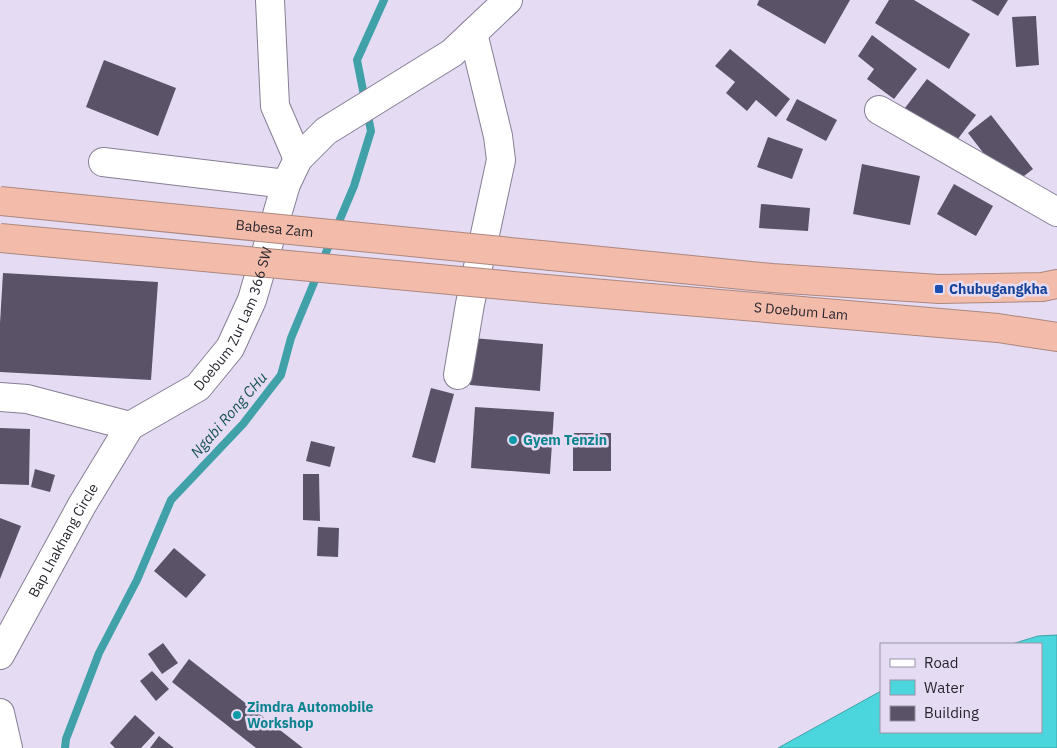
<svg xmlns="http://www.w3.org/2000/svg" width="1057" height="748" viewBox="0 0 1057 748" font-family="'IBM Plex Sans',sans-serif">
<style>
.water{fill:#4bd6dd;stroke:#40a1a8}
.lines{fill:none;stroke-linecap:round;stroke-linejoin:round}
.stream{stroke:#40a1a8;stroke-width:8}
.building{fill:#5a5367}
.minor-casing{stroke:#867e94;stroke-width:30}
.highway-casing{stroke:#ac877f;stroke-width:30}
.minor{stroke:#fff;stroke-width:28}
.highway{stroke:#f3bcaa;stroke-width:28}
.highway-bridge-casing{stroke:#ac877f;stroke-width:30;stroke-linecap:butt}
.highway-bridge{stroke:#f3bcaa;stroke-width:28}
.transit-dot{fill:#1a4fb4;stroke:#e5dcf4;stroke-width:2}
.culture-dot{fill:#0f9aa8;stroke:#e5dcf4;stroke-width:2}
.labels{text-anchor:middle;stroke-width:5;stroke-linejoin:round;paint-order:stroke}
.street-label{font-size:14px;fill:#28252e;stroke:#e5dcf4}
.transit-label{font-size:14px;font-weight:bold;fill:#164399;stroke:#e5dcf4;text-anchor:start}
.culture-label{font-size:14px;font-weight:bold;fill:#0d838f;stroke:#e5dcf4;text-anchor:start}
.water-label{font-size:15px;font-style:italic;fill:#175155;stroke:#e5dcf4}
</style>
<rect width="100%" height="100%" fill="#e5dcf4"/>
<!-- water -->
<polygon class="water" points="1057,635 1057,748 778,748 881,691 881,732 1041,732 1041,644 1012,644 1038,636"/>
<g class="lines">
<!-- stream -->
<g class="stream">
<polyline points="322,262 354,186 371,131 357,60 384,0"/>
<polyline points="65,748 66,739 99,653 137,580 171,500 243,424 281,375 291,338 318,273"/>
</g>
</g>
<!-- building -->
<g class="building">
<polygon points="759,0 850,0 825,44 757,5"/>
<polygon points="889,0 914,0 970,34 949,69 875,23"/>
<polygon points="971,0 1008,0 998,16"/>
<polygon points="1036,16 1039,65 1016,67 1012,17"/>
<polygon points="872,35 917,69 894,99 867,79 874,69 858,56"/>
<polygon points="730,49 790,99 776,117 756,100 747,111 726,93 735,82 715,66"/>
<polygon points="104,60 176,88 158,136 86,107"/>
<polygon points="927,79 976,115 954,144 905,108"/>
<polygon points="797,99 837,120 826,141 786,120"/>
<polygon points="991,115 1033,169 1015,183 998,172 968,133"/>
<polygon points="768,137 803,149 792,179 757,167"/>
<polygon points="862,164 920,176 910,225 853,214"/>
<polygon points="954,184 993,206 976,236 937,214"/>
<polygon points="761,204 810,208 808,231 759,228"/>
<polygon points="3,273 158,282 151,380 0,372 0,323"/>
<polygon points="473,338 543,344 540,391 470,385"/>
<polygon points="431,388 454,394 435,463 412,457"/>
<polygon points="475,407 554,412 550,474 471,468"/>
<polygon points="0,428 30,429 29,485 0,484"/>
<rect x="573" y="433" width="38" height="38"/>
<polygon points="311,441 335,447 330,467 306,461"/>
<polygon points="35,469 55,475 50,492 31,487"/>
<polygon points="303,474 319,474 320,521 303,520"/>
<polygon points="0,518 21,526 0,579"/>
<polygon points="318,527 339,528 338,557 317,556"/>
<polygon points="174,548 206,575 186,598 154,571"/>
<polygon points="163,643 178,663 162,674 148,654"/>
<polygon points="189,659 303,748 256,748 172,682"/>
<polygon points="152,671 169,689 156,701 140,681"/>
<polygon points="135,715 155,733 141,748 115,748 110,743"/>
<polygon points="159,736 174,748 150,748"/>
</g>
<g class="lines">
<defs>
<g id="minor">
<polyline points="270,0 275,106 298,159"/>
<polyline points="879,110 1057,212"/>
<polyline points="103,162 286,184"/>
<polyline points="458,375 470,304 501,160 498,136 473,33"/>
<path id="s1" d="M0,397L27,399L130,426L198,387L230,348L252,300L286,184L298,159L326,131L452,53L508,0"/>
<path id="s2" d="M0,655L82,505L130,426"/>
<polyline points="0,713 8,748"/>
</g>
<g id="highway">
<polyline points="551,256 772,278 939,289 1042,287 1057,284"/>
<path id="s3" d="M546,289L998,328L1057,337"/>
</g>
</defs>
<!-- minor casing -->
<use href="#minor" class="minor-casing"/>
<!-- highway casing -->
<use href="#highway" class="highway-casing"/>
<!-- minor -->
<use href="#minor" class="minor"/>
<!-- highway -->
<use href="#highway" class="highway"/>
<defs>
<g id="highway-bridge">
<path id="s4" d="M0,201L551,256"/>
<polyline points="0,238 546,289"/>
</g>
</defs>
<!-- highway-bridge casing -->
<use href="#highway-bridge" class="highway-bridge-casing"/>
<!-- highway-bridge -->
<use href="#highway-bridge" class="highway-bridge"/>
</g>
<!-- markers -->
<rect class="transit-dot" x="934" y="284" width="10" height="10" rx="2.5"/>
<g class="culture-dot">
<circle cx="513" cy="440" r="5"/>
<circle cx="237" cy="715" r="5"/>
</g>
<g class="labels">
<!-- street labels -->
<g class="street-label">
<text dy="5" stroke="none"><textPath href="#s4" startOffset="276">Babesa Zam</textPath></text>
<text dy="5" stroke="none"><textPath href="#s3" startOffset="256">S Doebum Lam</textPath></text>
<text dy="5" stroke="none"><textPath href="#s1" startOffset="290">Doebum Zur Lam 366 SW</textPath></text>
<text dy="5" stroke="none"><textPath href="#s2" startOffset="131">Bap Lhakhang Circle</textPath></text>
</g>
<!-- transit labels -->
<g class="transit-label">
<text x="949" y="294">Chubugangkha</text>
</g>
<!-- culture labels -->
<g class="culture-label">
<text x="523" y="445">Gyem Tenzin</text>
<text x="247" y="712">Zimdra Automobile<tspan x="247" dy="16">Workshop</tspan></text>
</g>
<!-- water labels -->
<g class="water-label">
<text transform="translate(229 415) rotate(-49)" y="5">Ngabi Rong CHu</text>
</g>
</g>
<!-- legend -->
<rect x="880" y="643" width="162" height="90" fill="#e5dcf4" stroke="#9993a5"/>
<rect x="890" y="659" width="25" height="8" fill="#ffffff" stroke="#9993a5"/>
<text x="924" y="668" font-size="15" fill="#28252e">Road</text>
<rect x="890" y="680" width="25" height="15" fill="#4bd6dd" stroke="#9993a5"/>
<text x="924" y="693" font-size="15" fill="#28252e">Water</text>
<rect x="890" y="706" width="25" height="15" fill="#5a5367" stroke="#9993a5"/>
<text x="924" y="718" font-size="15" fill="#28252e">Building</text>
</svg>
